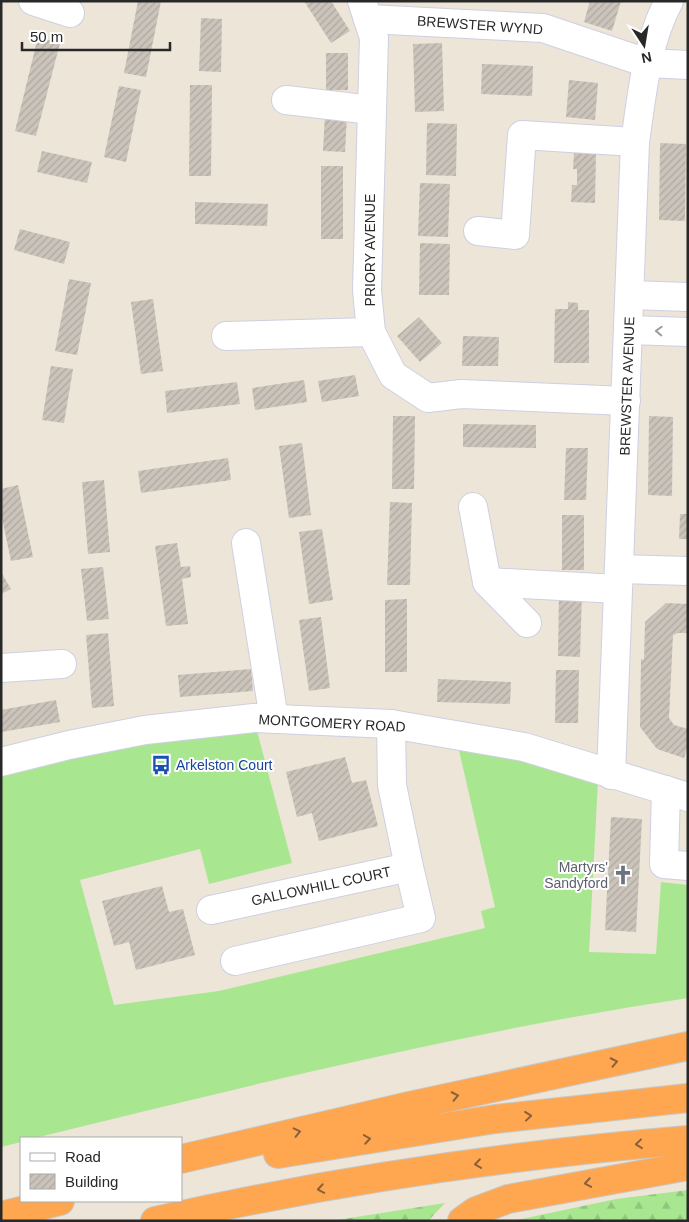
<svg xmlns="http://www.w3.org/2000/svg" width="689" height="1222" viewBox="0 0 689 1222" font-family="Helvetica,sans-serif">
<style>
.grass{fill:#a8e790}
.forest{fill:url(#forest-firs)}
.building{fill:url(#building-hatch)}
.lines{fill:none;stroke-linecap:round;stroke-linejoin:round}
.minor-casing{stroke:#ced0e2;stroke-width:30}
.highway-casing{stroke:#c7c7c7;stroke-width:30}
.minor{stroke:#fff;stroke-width:28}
.highway{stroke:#ffa750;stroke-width:28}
.oneway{stroke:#9e9e9e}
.oneway2{stroke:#89613a}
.labels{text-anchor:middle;stroke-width:4;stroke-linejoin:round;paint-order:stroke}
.street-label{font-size:14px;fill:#282828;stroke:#fff}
.transit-label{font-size:14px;fill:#164399;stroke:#fff;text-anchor:start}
.worship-label{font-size:14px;fill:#5b616d;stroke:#fff;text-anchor:end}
</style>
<defs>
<pattern id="forest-firs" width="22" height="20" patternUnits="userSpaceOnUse" patternTransform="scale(1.25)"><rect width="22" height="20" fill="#a8e790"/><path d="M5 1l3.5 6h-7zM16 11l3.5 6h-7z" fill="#91c67c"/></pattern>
<pattern id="building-hatch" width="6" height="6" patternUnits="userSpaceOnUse" patternTransform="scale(1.25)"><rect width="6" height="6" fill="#cac4bb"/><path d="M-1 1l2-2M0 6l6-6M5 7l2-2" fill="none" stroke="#aea8a1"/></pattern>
</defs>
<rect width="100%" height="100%" fill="#ece5d8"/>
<!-- grass -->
<path class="grass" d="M257,731L292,863L209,884L200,849L80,880L114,1005L219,991L485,928L481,911L495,907L458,746L530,762L598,781L589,952L656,954L661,882L688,885V998C468,1031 251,1085 35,1138H21V1142L1,1147V773L130,743Z"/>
<!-- forest -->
<g class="forest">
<polygon points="688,1190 688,1221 512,1221 616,1199"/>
<polygon points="445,1203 428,1221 331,1221"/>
</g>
<!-- building -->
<g class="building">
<polygon points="138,1 161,1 146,77 124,73"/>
<polygon points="304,1 331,1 350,31 331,43"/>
<polygon points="590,1 621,1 612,31 584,22"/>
<polygon points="201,18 222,19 221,72 199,71"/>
<polygon points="38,37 60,43 36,136 15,131"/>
<polygon points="442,43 444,111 415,112 413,44"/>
<rect x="326" y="53" width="22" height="37"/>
<polygon points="482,64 533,66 532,96 481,94"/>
<polygon points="569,80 598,83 595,120 566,117"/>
<polygon points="190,85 212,85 211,176 189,176"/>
<polygon points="119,86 141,90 126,162 104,157"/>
<polygon points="325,114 347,115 345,152 323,151"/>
<polygon points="427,123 457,124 456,176 426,175"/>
<polygon points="660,143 686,144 685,221 659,220"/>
<polygon points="42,151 92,162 87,183 37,172"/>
<polygon points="574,152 596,152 595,203 571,202 572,185 577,185 577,169 573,169"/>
<rect x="321" y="166" width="22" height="73"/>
<polygon points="420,183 450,184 448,237 418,236"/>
<polygon points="195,202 268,204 267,226 195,224"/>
<polygon points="20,229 70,242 64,264 14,250"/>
<polygon points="420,243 450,244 449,295 419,295"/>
<polygon points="69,279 91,283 77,355 55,351"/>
<polygon points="153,299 163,371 141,374 131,302"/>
<polygon points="568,302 578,303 578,310 589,310 589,363 554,363 555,309 568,309"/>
<polygon points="419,317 442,343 420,362 397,336"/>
<polygon points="463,336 499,337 498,366 462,366"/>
<polygon points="51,366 73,369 64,423 42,420"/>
<polygon points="355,375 359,396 322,402 318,381"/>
<polygon points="304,380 307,402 255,410 252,388"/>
<polygon points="237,382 240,404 167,413 165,391"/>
<polygon points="393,416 415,416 414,489 392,489"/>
<polygon points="649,416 673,417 672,496 648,495"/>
<polygon points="463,424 536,425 536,448 463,447"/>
<polygon points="302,443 311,515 289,518 279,446"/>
<polygon points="566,448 588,448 586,500 564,500"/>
<polygon points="228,458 231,480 141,493 138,471"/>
<polygon points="104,480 110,552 88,554 82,482"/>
<polygon points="18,485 33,557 11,561 1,513 1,489"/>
<polygon points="390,502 412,503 410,585 387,585"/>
<polygon points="680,514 688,514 688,539 679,539"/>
<rect x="562" y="515" width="22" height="55"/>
<polygon points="322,529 333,600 309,604 299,532"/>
<polygon points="177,543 181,567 190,566 191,577 182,579 188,624 166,626 155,546"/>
<polygon points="103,567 109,619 87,621 81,569"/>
<polygon points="1,572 11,589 1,594"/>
<polygon points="559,591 582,592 580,657 558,656"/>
<polygon points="407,599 407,672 385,672 385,600"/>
<polygon points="666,603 688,604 688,633 678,633 673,635 669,718 674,725 688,729 688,745 684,758 657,749 640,727 641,659 644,660 645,622"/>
<polygon points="321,617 330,688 309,691 299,620"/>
<polygon points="108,633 114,706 92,708 86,635"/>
<polygon points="251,669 253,691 180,697 178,675"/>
<polygon points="556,670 579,670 578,723 555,723"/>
<polygon points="438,679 511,682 510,704 437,702"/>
<polygon points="56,700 60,722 1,732 1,710"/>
<polygon points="345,757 352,783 366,780 378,826 319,841 312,813 297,817 286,772"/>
<polygon points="611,817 642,819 636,932 605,930"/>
<polygon points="162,886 169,912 183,909 195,955 136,970 129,942 114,946 102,901"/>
</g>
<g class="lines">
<defs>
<g id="minor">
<polyline points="33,1 70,13"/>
<polyline points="362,1 374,38 367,290 371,332 393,375 428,398 461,394 626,401"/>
<polyline points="368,19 543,28 647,63 688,65"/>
<polyline points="286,100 372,110"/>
<polyline points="478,231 515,235 522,135 635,142"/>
<polyline points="630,295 688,297"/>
<polyline points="629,330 688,332"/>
<polyline points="226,336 371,332"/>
<polyline points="473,507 487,582 527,623"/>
<polyline points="246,543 274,719"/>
<polyline points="619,569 688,571"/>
<polyline points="487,582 618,589"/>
<polyline points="1,668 62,664"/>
<polyline points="1,762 69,745 145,730 254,718 391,724 524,747 688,797"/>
<path d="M611,775L635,142C642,95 646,44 669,1"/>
<polyline points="666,790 664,864 688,866"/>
<polyline points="211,910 409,867 392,785 391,724"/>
<polyline points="235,961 421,918 409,867"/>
</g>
<g id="highway">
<polyline points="278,1154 495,1119 688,1098"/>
<polyline points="181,1159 409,1106 688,1046"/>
<polyline points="1,1216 60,1201"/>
<path d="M155,1221C330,1181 509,1155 688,1140"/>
<polyline points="462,1221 476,1211 508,1199 688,1166"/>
</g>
</defs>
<!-- minor casing -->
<use href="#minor" class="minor-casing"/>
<!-- highway casing -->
<use href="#highway" class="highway-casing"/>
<!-- minor -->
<use href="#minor" class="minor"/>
<!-- highway -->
<use href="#highway" class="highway"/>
</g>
<!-- one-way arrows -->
<defs><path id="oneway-chevron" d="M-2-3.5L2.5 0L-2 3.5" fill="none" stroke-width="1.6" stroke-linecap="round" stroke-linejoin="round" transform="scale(1.25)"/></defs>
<use class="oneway" href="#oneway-chevron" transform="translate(659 331) rotate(-178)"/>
<g class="oneway2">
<use href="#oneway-chevron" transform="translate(614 1062) rotate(-12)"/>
<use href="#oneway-chevron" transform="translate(455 1096) rotate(-12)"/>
<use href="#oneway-chevron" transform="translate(528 1116) rotate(-6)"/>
<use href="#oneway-chevron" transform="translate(297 1132) rotate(-13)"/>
<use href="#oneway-chevron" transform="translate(367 1139) rotate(-9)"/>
<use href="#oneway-chevron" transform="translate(639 1144) rotate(174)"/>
<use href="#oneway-chevron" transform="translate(478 1164) rotate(172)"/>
<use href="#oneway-chevron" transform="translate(588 1183) rotate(170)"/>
<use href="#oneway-chevron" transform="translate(321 1189) rotate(170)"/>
</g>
<!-- icons -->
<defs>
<symbol id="bus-bare" viewBox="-9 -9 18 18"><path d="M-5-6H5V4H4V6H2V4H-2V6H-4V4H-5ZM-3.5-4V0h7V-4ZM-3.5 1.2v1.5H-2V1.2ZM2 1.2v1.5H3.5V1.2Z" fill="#1a4fb4" stroke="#fff" stroke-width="2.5" paint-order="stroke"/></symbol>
<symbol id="church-bare" viewBox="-9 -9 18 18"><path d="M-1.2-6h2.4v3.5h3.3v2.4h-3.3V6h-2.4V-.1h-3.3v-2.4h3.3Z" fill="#6b7280" stroke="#fff" stroke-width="2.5" paint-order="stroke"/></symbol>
</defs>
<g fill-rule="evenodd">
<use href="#bus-bare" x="147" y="751" width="28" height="28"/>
<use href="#church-bare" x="609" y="861" width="28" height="28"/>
</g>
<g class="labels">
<!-- street labels -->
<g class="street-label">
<text transform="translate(480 25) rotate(4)" y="5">BREWSTER WYND</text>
<text transform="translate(370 250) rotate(-90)" y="5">PRIORY AVENUE</text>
<text transform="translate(627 386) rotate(-88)" y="5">BREWSTER AVENUE</text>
<text transform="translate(332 723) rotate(3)" y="5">MONTGOMERY ROAD</text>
<text transform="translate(321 886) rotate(-12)" y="5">GALLOWHILL COURT</text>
</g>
<!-- transit labels -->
<g class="transit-label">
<text x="176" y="770">Arkelston Court</text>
</g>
<!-- worship labels -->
<g class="worship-label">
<text x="608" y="872">Martyrs'<tspan x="608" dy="16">Sandyford</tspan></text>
</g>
</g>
<!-- border -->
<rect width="689" height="1222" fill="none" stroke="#282828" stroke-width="5"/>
<!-- legend -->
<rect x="20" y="1137" width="162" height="65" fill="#ffffff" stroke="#a9a9a9"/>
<rect x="30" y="1153" width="25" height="8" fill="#ffffff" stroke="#a9a9a9"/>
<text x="65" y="1162" font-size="15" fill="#282828">Road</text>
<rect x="30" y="1174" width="25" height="15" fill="url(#building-hatch)" stroke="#a9a9a9"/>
<text x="65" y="1187" font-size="15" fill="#282828">Building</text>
<!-- north arrow -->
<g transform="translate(644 45) rotate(168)" stroke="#ffffff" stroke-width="4" paint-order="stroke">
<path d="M0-4L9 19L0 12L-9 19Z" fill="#282828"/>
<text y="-8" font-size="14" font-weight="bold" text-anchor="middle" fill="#282828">N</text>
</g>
<!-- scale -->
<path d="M22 42v8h148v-8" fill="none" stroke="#282828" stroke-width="2.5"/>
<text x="30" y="42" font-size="15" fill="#282828" stroke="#ffffff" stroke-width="4" paint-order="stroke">50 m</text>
</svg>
